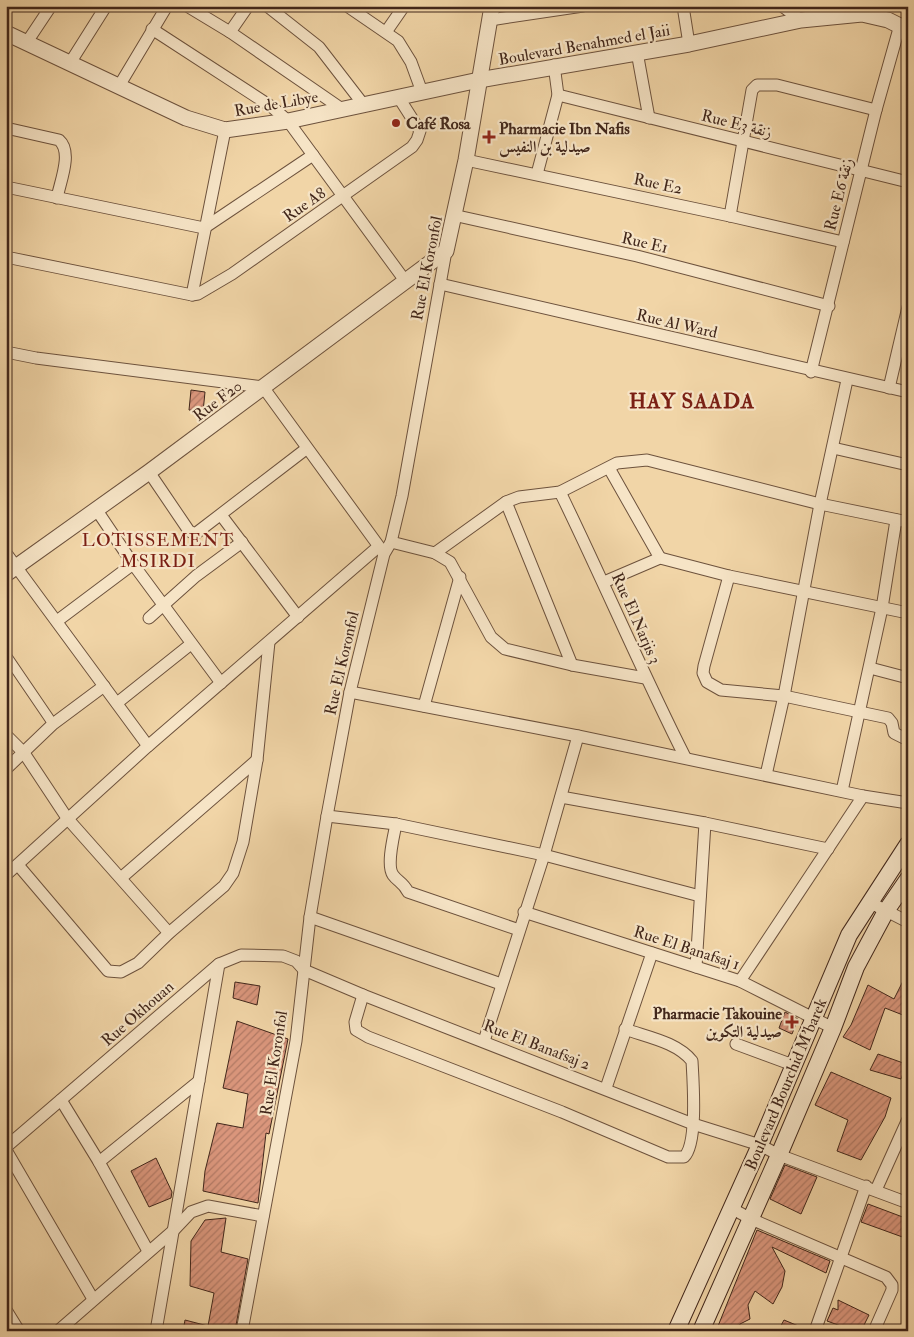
<svg xmlns="http://www.w3.org/2000/svg" width="914" height="1337" viewBox="0 0 914 1337" font-family="'IM FELL Double Pica',Amiri,serif">
<style>
.building{fill:url(#building-hatch);stroke:#41261a}
.lines{fill:none;stroke-linecap:round;stroke-linejoin:round}
.pedestrian-casing{stroke:#6d523d;stroke-width:11}
.minor-casing{stroke:#6d523d;stroke-width:13}
.tertiary-casing{stroke:#6d523d;stroke-width:17}
.secondary-casing{stroke:#41261a;stroke-width:18}
.pedestrian{stroke:#f6e4c6;stroke-width:9}
.minor{stroke:#f6e4c6;stroke-width:11}
.tertiary{stroke:#f6e4c6;stroke-width:15}
.secondary{stroke:#f6e4c6;stroke-width:16}
.poi-dot{fill:#8f2418;stroke:#f6e4c6;stroke-width:2}
.labels{text-anchor:middle;stroke-width:4.5;stroke-linejoin:round;paint-order:stroke}
.street-label{font-size:16px;fill:#41261a;stroke:#f6e4c6}
.poi-label{font-size:16px;font-weight:bold;fill:#41261a;stroke:#f6e4c6;text-anchor:start}
.neighbourhood-label{font-size:18px;letter-spacing:1px;fill:#7a1f14;stroke:#f6e4c6}
.district-label{font-size:21px;font-weight:bold;letter-spacing:1px;fill:#7a1f14;stroke:#f6e4c6}
</style>
<defs>
<pattern id="building-hatch" width="6" height="6" patternUnits="userSpaceOnUse" patternTransform="scale(1.25)"><rect width="6" height="6" fill="#da967c"/><path d="M-1 1l2-2M0 6l6-6M5 7l2-2" fill="none" stroke="#b27a65"/></pattern>
</defs>
<rect width="100%" height="100%" fill="#f1d5a7"/>
<filter id="stains"><feTurbulence type="fractalNoise" baseFrequency=".004" numOctaves="4"/><feColorMatrix values="0 0 0 0 .2 0 0 0 0 .09 0 0 0 0 .02 0 0 0 .5 -.17"/></filter>
<radialGradient id="worn" r=".72"><stop offset=".6" stop-color="#630" stop-opacity="0"/><stop offset="1" stop-color="#630" stop-opacity=".3"/></radialGradient>
<!-- building -->
<g class="building">
<polygon points="191,390 205,392 203,412 189,410"/>
<polygon points="908,971 908,1017 885,1008 870,1050 843,1037 851,1025 868,985 894,999"/>
<polygon points="235,982 260,986 257,1005 233,998"/>
<polygon points="785,1012 798,1019 792,1034 779,1028"/>
<polygon points="237,1021 288,1039 269,1134 266,1133 258,1203 203,1191 205,1171 217,1123 243,1128 248,1094 223,1088"/>
<polygon points="878,1054 906,1064 901,1079 870,1070"/>
<polygon points="831,1072 891,1098 885,1117 861,1160 837,1151 848,1120 815,1105"/>
<polygon points="156,1158 172,1192 171,1198 149,1207 131,1171"/>
<polygon points="785,1165 817,1177 801,1214 770,1199"/>
<polygon points="868,1204 908,1219 908,1239 861,1222"/>
<polygon points="226,1218 221,1252 248,1259 235,1331 183,1331 185,1320 208,1326 214,1293 190,1286 191,1241 205,1220"/>
<polygon points="757,1230 830,1261 826,1273 772,1247 785,1271 782,1287 773,1304 755,1291 748,1305 750,1319 740,1324 738,1331 716,1331"/>
<polygon points="838,1300 869,1315 861,1331 848,1331 849,1329 827,1321 833,1308 838,1310"/>
<polygon points="784,1320 808,1330 808,1331 778,1331"/>
</g>
<g class="lines">
<defs>
<polyline id="pedestrian" points="6,655 53,724"/>
<g id="minor">
<polyline points="187,6 230,32 342,109"/>
<polyline points="267,6 319,47 363,104"/>
<polyline points="347,6 398,41 411,62 422,92"/>
<polyline points="683,6 689,44"/>
<polyline points="782,6 801,20"/>
<polyline points="490,20 583,6"/>
<polyline points="152,29 272,107 288,121 406,282"/>
<polyline points="230,32 248,6"/>
<polyline points="386,32 404,6"/>
<polyline points="27,42 51,6"/>
<polyline points="637,52 649,118"/>
<polyline points="70,63 106,6"/>
<polyline points="119,86 167,6"/>
<polyline points="558,95 908,182"/>
<path d="M6,128L59,140C73,152 60,182 57,198"/>
<polyline points="466,160 730,216 843,242"/>
<polyline points="537,174 558,95 554,65"/>
<polyline points="6,187 204,228 313,155"/>
<polyline points="453,215 637,256 829,306"/>
<polyline points="730,216 752,90 757,85 777,85 876,110"/>
<polyline points="6,257 192,295 198,294 232,274 412,147 417,140 420,131 399,98"/>
<polyline points="440,284 908,392"/>
<polyline points="192,295 225,130"/>
<polyline points="6,352 36,358 263,387 383,552"/>
<polyline points="811,372 876,110 900,25"/>
<polyline points="889,388 908,307"/>
<polyline points="833,448 908,465"/>
<polyline points="609,468 660,558"/>
<polyline points="149,472 189,531 195,534 306,449"/>
<path d="M560,492C603,580 641,670 685,757"/>
<polyline points="506,502 572,665"/>
<polyline points="96,509 133,564 221,683"/>
<polyline points="221,515 298,617"/>
<polyline points="391,542 435,553 450,562 491,637 505,649 572,665 645,678"/>
<polyline points="6,553 148,746"/>
<polyline points="435,553 506,502 519,497 560,492 617,463 647,460 820,504 908,522"/>
<polyline points="729,576 704,666 703,673 707,682 721,690 784,696 888,718 892,723 894,733 908,740"/>
<polyline points="604,582 660,558 729,576 908,613"/>
<polyline points="149,618 196,576 242,542"/>
<polyline points="57,621 133,564"/>
<polyline points="870,668 908,678"/>
<polyline points="350,692 578,736 863,796 908,803"/>
<polyline points="117,703 191,644"/>
<polyline points="424,706 460,577"/>
<polyline points="6,735 24,753 67,818 169,933"/>
<polyline points="6,769 53,724 104,686"/>
<polyline points="766,775 784,696 820,504 847,380"/>
<polyline points="842,791 882,608 896,520"/>
<polyline points="561,797 705,823 828,849"/>
<polyline points="327,816 396,824 544,855 700,896"/>
<path d="M396,824C394,835 386,865 393,875C398,882 403,882 408,892L519,930"/>
<polyline points="18,865 108,971 121,972 138,963 169,933 224,886 233,873 243,842 257,760 269,642"/>
<polyline points="6,875 148,746 378,547"/>
<polyline points="121,878 257,760"/>
<polyline points="869,902 908,922"/>
<polyline points="524,912 740,981 833,1028"/>
<polyline points="310,917 501,984"/>
<polyline points="696,967 705,823"/>
<polyline points="740,981 863,796"/>
<path d="M363,995L355,1022L356,1030L368,1037L562,1112L668,1157H684C698,1144 693,1080 692,1061C677,1042 647,1037 625,1029"/>
<polyline points="484,1041 544,855 578,736"/>
<polyline points="736,1044 793,1065"/>
<polyline points="606,1088 652,953"/>
<polyline points="61,1100 99,1162 148,1251"/>
<polyline points="6,1147 219,964 241,955 283,956 296,961 304,970 363,995 693,1124 760,1145 779,1155 908,1203"/>
<polyline points="6,1150 93,1299"/>
<polyline points="99,1162 199,1081"/>
<polyline points="876,1190 908,1119"/>
<polyline points="731,1208 751,1219 886,1277 892,1285 892,1290 874,1331"/>
<polyline points="6,1310 19,1331"/>
<polyline points="58,1331 173,1231 191,1212 208,1206 263,1216"/>
<polyline points="156,1331 219,964"/>
<polyline points="242,1331 296,1041 310,917 327,816 350,692 384,554 391,542 402,496 446,251"/>
<polyline points="815,1331 866,1186"/>
</g>
<g id="tertiary">
<polyline points="6,33 186,118 225,130 288,121 479,80 689,44 801,20 862,14 888,20 908,30"/>
<polyline points="6,574 149,472 446,251 466,160 492,6"/>
</g>
<g id="secondary">
<polyline points="676,1331 760,1145 849,935 908,844"/>
<polyline points="701,1331 779,1155 833,1028 856,967 886,911 908,879"/>
</g>
</defs>
<!-- pedestrian casing -->
<use href="#pedestrian" class="pedestrian-casing"/>
<!-- minor casing -->
<use href="#minor" class="minor-casing"/>
<!-- tertiary casing -->
<use href="#tertiary" class="tertiary-casing"/>
<!-- secondary casing -->
<use href="#secondary" class="secondary-casing"/>
<!-- pedestrian -->
<use href="#pedestrian" class="pedestrian"/>
<!-- minor -->
<use href="#minor" class="minor"/>
<!-- tertiary -->
<use href="#tertiary" class="tertiary"/>
<!-- secondary -->
<use href="#secondary" class="secondary"/>
</g>
<!-- markers -->
<g class="poi-dot">
<circle cx="396" cy="123" r="5"/>
<path d="M486.5 129.5h5v5h5v5h-5v5h-5v-5h-5v-5h5z"/>
<path d="M789.5 1014.5h5v5h5v5h-5v5h-5v-5h-5v-5h5z"/>
</g>
<g class="labels">
<!-- street labels -->
<g class="street-label">
<text transform="translate(584 44) rotate(-10)" y="6">Boulevard Benahmed el Jaii</text>
<text transform="translate(276 103) rotate(-10)" y="6">Rue de Libye</text>
<text transform="translate(737 123) rotate(14)" y="6">Rue E3 زنقة</text>
<text transform="translate(658 183) rotate(12)" y="6">Rue E2</text>
<text transform="translate(838 194) rotate(-76)" y="6">Rue E6 زنقة</text>
<text transform="translate(304 204) rotate(-35)" y="6">Rue A8</text>
<text transform="translate(645 242) rotate(13)" y="6">Rue E1</text>
<text transform="translate(426 268) rotate(-79)" y="6">Rue El Koronfol</text>
<text transform="translate(677 323) rotate(13)" y="6">Rue Al Ward</text>
<text transform="translate(217 400) rotate(-37)" y="6">Rue F20</text>
<text transform="translate(637 618) rotate(66)" y="6">Rue El Narjis 3</text>
<text transform="translate(341 663) rotate(-77)" y="6">Rue El Koronfol</text>
<text transform="translate(687 947) rotate(18)" y="6">Rue El Banafsaj 1</text>
<text transform="translate(137 1013) rotate(-41)" y="6">Rue Okhouan</text>
<text transform="translate(537 1044) rotate(21)" y="6">Rue El Banafsaj 2</text>
<text transform="translate(273 1063) rotate(-81)" y="6">Rue El Koronfol</text>
<text transform="translate(785 1084) rotate(-67)" y="6">Boulevard Bourchid M'barek</text>
</g>
<!-- poi labels -->
<g class="poi-label">
<text x="406" y="129">Café Rosa</text>
<text x="499" y="134">Pharmacie Ibn Nafis<tspan x="499" dy="18">صيدلية بن النفيس</tspan></text>
<text x="782" y="1019" text-anchor="end">Pharmacie Takouine<tspan x="782" dy="18">صيدلية التكوين</tspan></text>
</g>
<!-- neighbourhood labels -->
<g class="neighbourhood-label">
<text x="158" y="546">LOTISSEMENT<tspan x="158" dy="21">MSIRDI</tspan></text>
</g>
<!-- district labels -->
<g class="district-label">
<text x="692" y="408">HAY SAADA</text>
</g>
</g>
<!-- margin -->
<rect width="914" height="1337" fill="none" stroke="#f1d5a7" stroke-width="25"/>
<rect x="8" y="8" width="899" height="1322" fill="none" stroke="#41261a" stroke-width="2.5"/>
<rect x="12" y="12" width="889" height="1312" fill="none" stroke="#41261a"/>
<rect width="100%" height="100%" filter="url(#stains)"/>
<rect width="100%" height="100%" fill="url(#worn)"/>
</svg>
